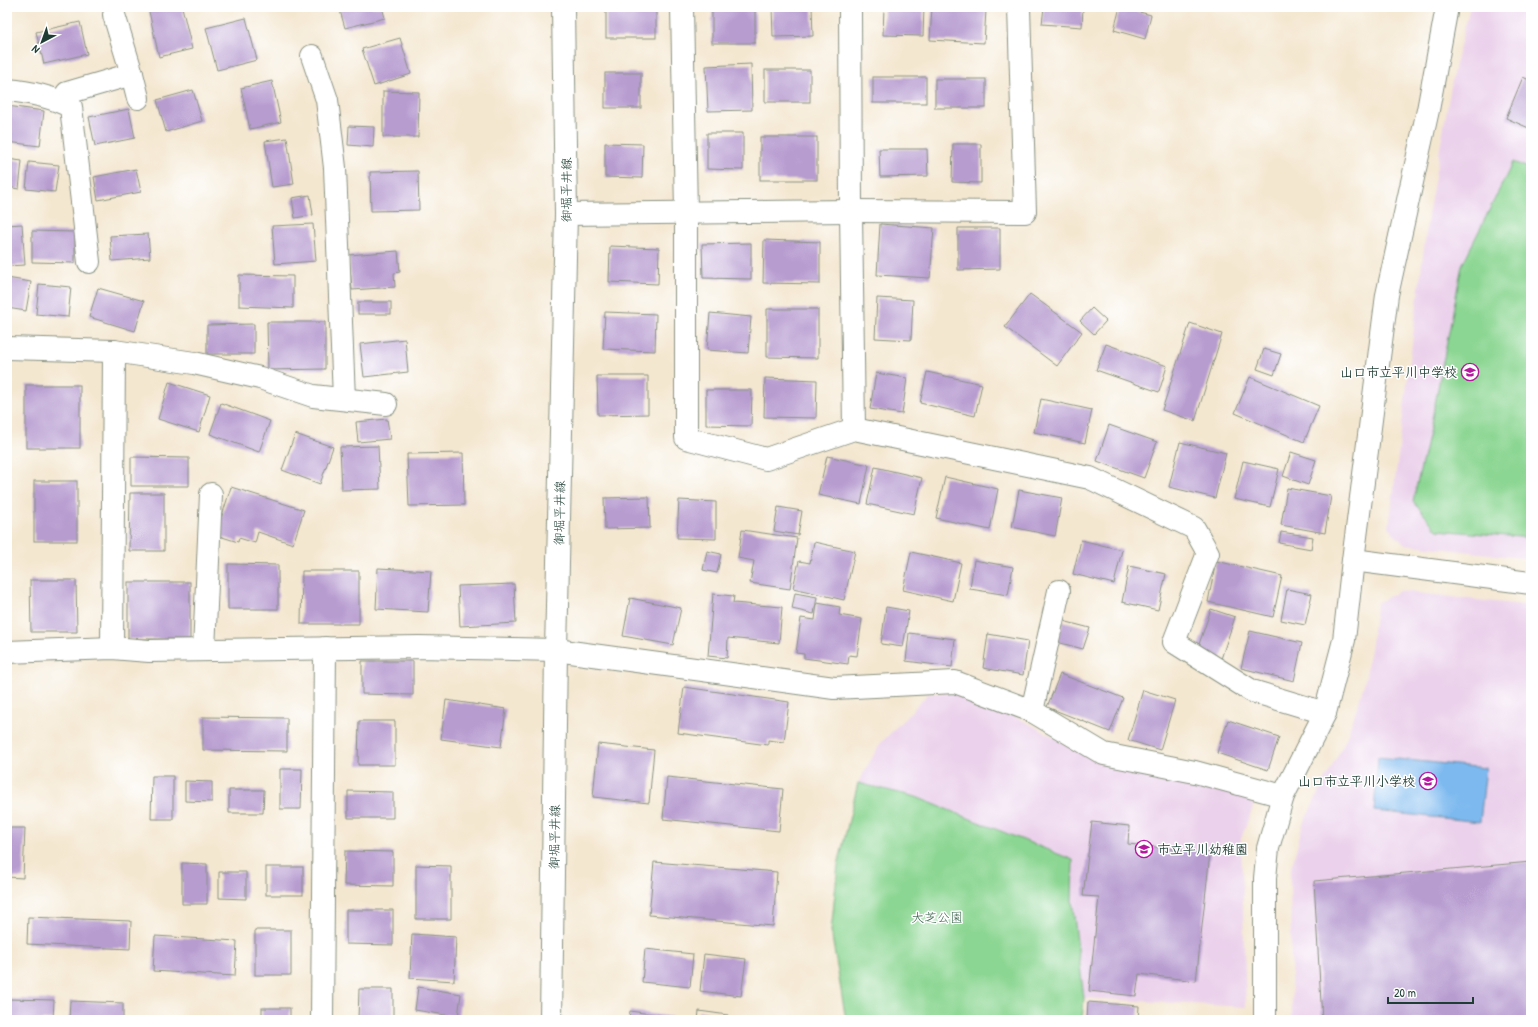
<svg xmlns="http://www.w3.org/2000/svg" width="1538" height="1027" viewBox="0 0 1538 1027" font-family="'Patrick Hand','Klee One',sans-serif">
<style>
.built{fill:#ebd1eb}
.green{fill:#8bd692;stroke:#558a63}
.water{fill:#7db9ef;stroke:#4e7b92}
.building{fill:#b79cd0}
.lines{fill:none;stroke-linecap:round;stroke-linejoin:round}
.minor-casing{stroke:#8a9282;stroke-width:24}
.tertiary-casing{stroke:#8a9282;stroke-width:24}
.minor{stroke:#fff;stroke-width:22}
.tertiary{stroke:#fff;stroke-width:22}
.labels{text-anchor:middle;stroke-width:3;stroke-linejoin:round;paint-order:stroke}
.street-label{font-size:13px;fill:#1f3d34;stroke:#fff}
.poi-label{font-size:13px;font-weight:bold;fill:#1f3d34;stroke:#fff;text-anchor:end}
.park-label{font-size:13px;fill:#3a634c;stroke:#fff}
</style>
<rect width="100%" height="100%" fill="#fff"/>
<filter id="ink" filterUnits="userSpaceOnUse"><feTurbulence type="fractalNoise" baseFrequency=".025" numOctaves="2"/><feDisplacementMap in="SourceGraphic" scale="8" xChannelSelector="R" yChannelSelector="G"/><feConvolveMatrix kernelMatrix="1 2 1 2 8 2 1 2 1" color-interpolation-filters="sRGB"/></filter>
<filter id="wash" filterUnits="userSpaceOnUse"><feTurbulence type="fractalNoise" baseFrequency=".012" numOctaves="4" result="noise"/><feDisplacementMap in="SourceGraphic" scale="16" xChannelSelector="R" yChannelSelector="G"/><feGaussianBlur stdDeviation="0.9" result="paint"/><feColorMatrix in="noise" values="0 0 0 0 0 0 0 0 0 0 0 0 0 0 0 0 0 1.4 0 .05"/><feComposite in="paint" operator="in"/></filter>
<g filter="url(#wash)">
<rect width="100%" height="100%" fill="#f4e7d0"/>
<!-- built -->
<g class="built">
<polygon points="1470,7 1531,7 1531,559 1404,544 1389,528 1428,216 1454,69"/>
<polygon points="1399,591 1531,606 1531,1020 1292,1020 1290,872 1303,824 1346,739 1359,702 1366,676 1377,603"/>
<polygon points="956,691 1024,721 1093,758 1220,788 1256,799 1241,839 1246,1007 1084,998 1072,900 1073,860 916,797 858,783 880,744 928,694"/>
</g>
<!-- green -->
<g class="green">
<polygon points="1513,162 1531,169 1531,538 1437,530 1413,501 1431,424 1462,265"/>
<polygon points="858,783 916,797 1073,860 1072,900 1084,998 1082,1020 846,1020 831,931 838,865"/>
</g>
<!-- water -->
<polygon class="water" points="1378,757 1486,768 1480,822 1374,811"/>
<g id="blocks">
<!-- building -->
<g class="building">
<polygon points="148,7 182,7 192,49 159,57"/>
<polygon points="339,7 382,7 385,18 345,28"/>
<rect x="606" y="7" width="50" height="31"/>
<polygon points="772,7 812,7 813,36 773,37"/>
<polygon points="884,7 924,7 923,36 883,35"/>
<polygon points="932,7 986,10 984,43 930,40"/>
<polygon points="1044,7 1083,7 1082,27 1042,24"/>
<polygon points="1120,7 1151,15 1145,39 1114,30"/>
<rect x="712" y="8" width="43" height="35"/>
<polygon points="246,18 257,60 217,70 206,28"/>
<polygon points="80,22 87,54 44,64 36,32"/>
<polygon points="400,38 411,74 374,86 362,49"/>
<polygon points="751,64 752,110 708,111 706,66"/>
<rect x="765" y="70" width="45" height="32"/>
<rect x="605" y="73" width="36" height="35"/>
<rect x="873" y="77" width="53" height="26"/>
<polygon points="1523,77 1531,81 1531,129 1506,118"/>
<rect x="935" y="79" width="51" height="29"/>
<polygon points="272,81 281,122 250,129 241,88"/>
<polygon points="193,90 202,121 166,132 157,100"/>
<polygon points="383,91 419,92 418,137 383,137"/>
<polygon points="7,106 44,111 40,146 7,142"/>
<polygon points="129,109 135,138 95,146 89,117"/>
<polygon points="349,126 374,127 373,147 348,145"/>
<polygon points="707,133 743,133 743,170 707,169"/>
<rect x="760" y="137" width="57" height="43"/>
<polygon points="287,138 294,184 272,187 265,141"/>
<polygon points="605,143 643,144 642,178 605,177"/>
<polygon points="953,144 981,144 981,183 952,182"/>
<polygon points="879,149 927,149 928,176 880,177"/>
<polygon points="7,159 22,161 19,189 7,187"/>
<polygon points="29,162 59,165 55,192 26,189"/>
<polygon points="136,169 141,192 98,200 94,177"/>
<polygon points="418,171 419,210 371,211 370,172"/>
<polygon points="310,195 313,215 295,218 292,198"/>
<polygon points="22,224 25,265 7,266 7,225"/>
<polygon points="313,224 316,261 275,264 272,226"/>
<polygon points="880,224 934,228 930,278 877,275"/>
<polygon points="958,228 1000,228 1000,269 958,270"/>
<polygon points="32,231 75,232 75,263 32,262"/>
<polygon points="148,234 150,258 112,261 110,236"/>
<polygon points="764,240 820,242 820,284 763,283"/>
<polygon points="751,243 751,279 703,278 702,244"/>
<polygon points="610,246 659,248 658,284 609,282"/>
<polygon points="398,251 400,272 394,273 395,287 352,290 349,255"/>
<polygon points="239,275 293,276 293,308 239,306"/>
<polygon points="7,278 31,282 26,311 7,308"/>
<polygon points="39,284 71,287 68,317 36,314"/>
<polygon points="98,288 144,301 135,331 89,317"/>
<polygon points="1030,294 1082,332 1057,366 1005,327"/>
<polygon points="877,298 913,300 911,340 875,338"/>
<rect x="358" y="302" width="33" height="12"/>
<polygon points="1092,308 1106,321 1094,334 1080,321"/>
<polygon points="767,309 818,309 818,358 767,357"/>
<polygon points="605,312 656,314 655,351 603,349"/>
<polygon points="710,313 751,317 748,353 707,350"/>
<polygon points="267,322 325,322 325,369 268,370"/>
<polygon points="1190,323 1222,334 1195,421 1162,410"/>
<polygon points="254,324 254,354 207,354 207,325"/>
<polygon points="405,339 408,372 364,377 360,344"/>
<polygon points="1106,344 1167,366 1159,392 1096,370"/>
<polygon points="1264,349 1281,354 1274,375 1257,369"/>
<polygon points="927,372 982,384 975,416 920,403"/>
<polygon points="876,373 907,378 902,414 870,409"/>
<polygon points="597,376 648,376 648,414 598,415"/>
<polygon points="1250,377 1319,406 1304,442 1235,413"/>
<polygon points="765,378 817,380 816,418 764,417"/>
<polygon points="169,382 210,395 199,432 158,419"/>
<rect x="26" y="385" width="54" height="63"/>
<polygon points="706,390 752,390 751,426 706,425"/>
<polygon points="1041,399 1092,410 1085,443 1034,432"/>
<polygon points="221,403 270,421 259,452 210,434"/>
<polygon points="387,419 390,439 358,442 356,422"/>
<polygon points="1109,425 1157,442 1144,478 1097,461"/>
<polygon points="295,434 333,447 320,484 282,470"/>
<polygon points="1180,442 1226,453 1215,498 1169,487"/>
<polygon points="378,446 380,489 342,490 340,447"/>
<polygon points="1291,452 1316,460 1308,485 1283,476"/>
<polygon points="463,453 464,505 409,506 407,454"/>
<polygon points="827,456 869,465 861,504 818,495"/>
<polygon points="131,457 189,458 189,486 131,486"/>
<polygon points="1243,461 1279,469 1270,507 1234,499"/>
<polygon points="875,467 922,478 914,514 867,504"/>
<polygon points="945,477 998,489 990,530 936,518"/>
<rect x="34" y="481" width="43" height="60"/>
<polygon points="231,487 304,510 293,544 258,532 255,543 239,538 238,542 216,535"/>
<polygon points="1287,488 1331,496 1325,533 1281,525"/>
<polygon points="1019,490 1062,498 1055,536 1012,527"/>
<polygon points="130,493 164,493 164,551 129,551"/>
<polygon points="649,497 650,528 605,529 604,498"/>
<polygon points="679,500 716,502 716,539 677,538"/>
<polygon points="778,507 802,511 798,535 774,531"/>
<polygon points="742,530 797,538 790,589 750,583 754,561 738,558"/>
<polygon points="1281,532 1313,537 1311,549 1279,543"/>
<polygon points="1081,540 1122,550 1114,584 1073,574"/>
<polygon points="814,542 855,551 844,600 793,588 799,561 810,563"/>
<polygon points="707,551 721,554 717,573 703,570"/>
<polygon points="911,552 961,563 953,601 903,590"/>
<polygon points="974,560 1013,567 1008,595 970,589"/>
<polygon points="1216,561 1282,576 1273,617 1208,602"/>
<polygon points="228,564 278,565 278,609 228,609"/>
<polygon points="1129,566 1166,574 1158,610 1122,602"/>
<polygon points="378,568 431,571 428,612 376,609"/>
<polygon points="302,571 359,571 359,624 301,624"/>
<polygon points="30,580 76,580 77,632 31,632"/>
<rect x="128" y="582" width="62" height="57"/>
<polygon points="514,584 516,623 460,626 458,586"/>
<polygon points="1287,589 1312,594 1305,625 1281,620"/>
<polygon points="795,593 817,597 814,614 792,609"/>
<polygon points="713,594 734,596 733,603 782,607 779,643 728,638 727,658 708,656"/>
<polygon points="630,598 681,608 673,645 623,636"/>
<polygon points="817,603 840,607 839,615 862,619 857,656 849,655 848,664 804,658 804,654 796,653 801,618 815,620"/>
<polygon points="886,607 909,611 903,647 881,644"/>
<polygon points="1211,609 1235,617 1220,662 1196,653"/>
<polygon points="1063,621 1090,628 1083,649 1057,642"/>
<polygon points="1250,631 1302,643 1294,681 1241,668"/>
<polygon points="909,633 955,639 952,667 906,661"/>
<polygon points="988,634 1028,641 1023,675 983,668"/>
<polygon points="362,661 413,661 413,695 362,694"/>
<polygon points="1060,674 1123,698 1110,732 1047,707"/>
<polygon points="684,687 789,702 784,742 768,740 768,745 678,733"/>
<polygon points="1143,690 1175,700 1160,750 1128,740"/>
<polygon points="446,700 506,709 501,747 441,739"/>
<polygon points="203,717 287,718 287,751 203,750"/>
<polygon points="1228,720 1279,737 1268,770 1217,753"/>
<polygon points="359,721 395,721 395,765 358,765"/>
<polygon points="598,744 654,750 649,803 593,797"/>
<polygon points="280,769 302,769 301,809 280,809"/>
<polygon points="152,776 173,776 173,819 151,819"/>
<polygon points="667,777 783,789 779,831 663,819"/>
<polygon points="185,781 212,782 212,802 185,801"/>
<polygon points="229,790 264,790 263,813 229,813"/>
<polygon points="348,791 393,792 393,818 348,818"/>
<polygon points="1092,822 1129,826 1128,844 1210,853 1196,981 1139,974 1136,996 1089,991 1099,897 1083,896"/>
<polygon points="7,828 25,828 23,878 7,877"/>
<polygon points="345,851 393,852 393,886 344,885"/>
<polygon points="654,862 777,872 773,926 649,915"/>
<polygon points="1531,862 1531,1020 1322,1020 1314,881"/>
<polygon points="182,863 207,864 207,904 182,904"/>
<polygon points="416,865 451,866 451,919 416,919"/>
<rect x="266" y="867" width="37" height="28"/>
<polygon points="219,872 246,872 246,899 219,898"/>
<polygon points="346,910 393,910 393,945 346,944"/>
<polygon points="28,917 131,921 130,949 27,944"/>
<rect x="255" y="930" width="36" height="45"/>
<polygon points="412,934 456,937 454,981 410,978"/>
<polygon points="155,936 237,941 235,976 153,971"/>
<polygon points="645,949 693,954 690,987 642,982"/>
<polygon points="704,954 746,959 741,996 700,991"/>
<polygon points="418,987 461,994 458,1017 415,1010"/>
<polygon points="359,989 393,989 393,1020 358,1020"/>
<polygon points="7,999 54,1000 53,1020 7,1020"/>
<polygon points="70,1001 123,1003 123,1020 69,1020"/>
<polygon points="1088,1002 1139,1006 1138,1020 1087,1020"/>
<rect x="262" y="1008" width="28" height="12"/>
<polygon points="630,1011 686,1019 686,1020 629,1020"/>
<polygon points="699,1011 728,1015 727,1020 698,1020"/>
</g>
</g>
</g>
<g filter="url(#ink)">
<use href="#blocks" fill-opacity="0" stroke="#8a9282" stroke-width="1"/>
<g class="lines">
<defs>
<g id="minor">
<polyline points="682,7 686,212 686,438 766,459 854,429 1090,478 1194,528 1208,553 1174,642 1252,691 1325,713"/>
<polyline points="850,7 851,211 854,429"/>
<polyline points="114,15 132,74"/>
<polyline points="312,56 327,100 335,168 344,399"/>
<path d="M7,90C30,92 51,96 71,107L89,262"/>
<polyline points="62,102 67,93 132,74 138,98"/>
<polyline points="566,214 851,211 1025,212 1019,7"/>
<polyline points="7,348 114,351 194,363 260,378 313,396 386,404"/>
<polyline points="112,648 114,351"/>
<polyline points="204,650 211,494"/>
<polyline points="7,652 112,648 149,651 419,647 556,650 834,688 955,682 1032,711 1104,754 1195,772 1283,796"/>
<polyline points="1032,711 1059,591"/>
<polyline points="322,1020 325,648"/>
</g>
<g id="tertiary">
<polyline points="1353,560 1531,583"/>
<polyline points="551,1020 556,650 566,214 563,7"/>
<polyline points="1265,1020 1265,878 1268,848 1283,796 1325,713 1344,640 1353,560 1387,295 1428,110 1447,7"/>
</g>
</defs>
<!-- minor casing -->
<use href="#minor" class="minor-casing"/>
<!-- tertiary casing -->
<use href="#tertiary" class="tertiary-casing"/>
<!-- minor -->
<use href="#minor" class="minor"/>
<!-- tertiary -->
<use href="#tertiary" class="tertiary"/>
</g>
</g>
<!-- icons -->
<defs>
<symbol id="school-ring" viewBox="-11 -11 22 22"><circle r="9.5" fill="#fff" stroke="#b5179e" stroke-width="1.5"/><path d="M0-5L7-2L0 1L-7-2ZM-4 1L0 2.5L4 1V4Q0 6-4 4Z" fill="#b5179e"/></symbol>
</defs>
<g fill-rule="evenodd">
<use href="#school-ring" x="1460" y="362" width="20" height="20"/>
<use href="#school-ring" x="1418" y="771" width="20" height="20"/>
<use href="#school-ring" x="1134" y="839" width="20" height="20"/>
</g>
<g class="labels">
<!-- street labels -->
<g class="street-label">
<text transform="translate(566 190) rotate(-90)" y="5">御堀平井線</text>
<text transform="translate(559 513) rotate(-89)" y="5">御堀平井線</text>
<text transform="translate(554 837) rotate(-89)" y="5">御堀平井線</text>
</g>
<!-- poi labels -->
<g class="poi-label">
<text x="1457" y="377">山口市立平川中学校</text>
<text x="1415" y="786">山口市立平川小学校</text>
<text x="1157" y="854" text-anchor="start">市立平川幼稚園</text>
</g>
<!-- park labels -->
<g class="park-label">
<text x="937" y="922">大芝公園</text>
</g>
</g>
<!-- margin -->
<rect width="1538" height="1027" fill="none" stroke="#fff" stroke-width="24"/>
<!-- north arrow -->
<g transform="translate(42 42) rotate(221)" stroke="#ffffff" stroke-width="3" paint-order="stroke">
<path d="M0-3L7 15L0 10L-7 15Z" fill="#1f3d34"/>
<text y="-6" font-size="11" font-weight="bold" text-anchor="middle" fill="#1f3d34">N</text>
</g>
<!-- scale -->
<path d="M1388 997v6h85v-6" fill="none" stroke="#1f3d34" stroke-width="2"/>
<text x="1394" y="997" font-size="12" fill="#1f3d34" stroke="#ffffff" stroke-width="3" paint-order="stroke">20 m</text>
</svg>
